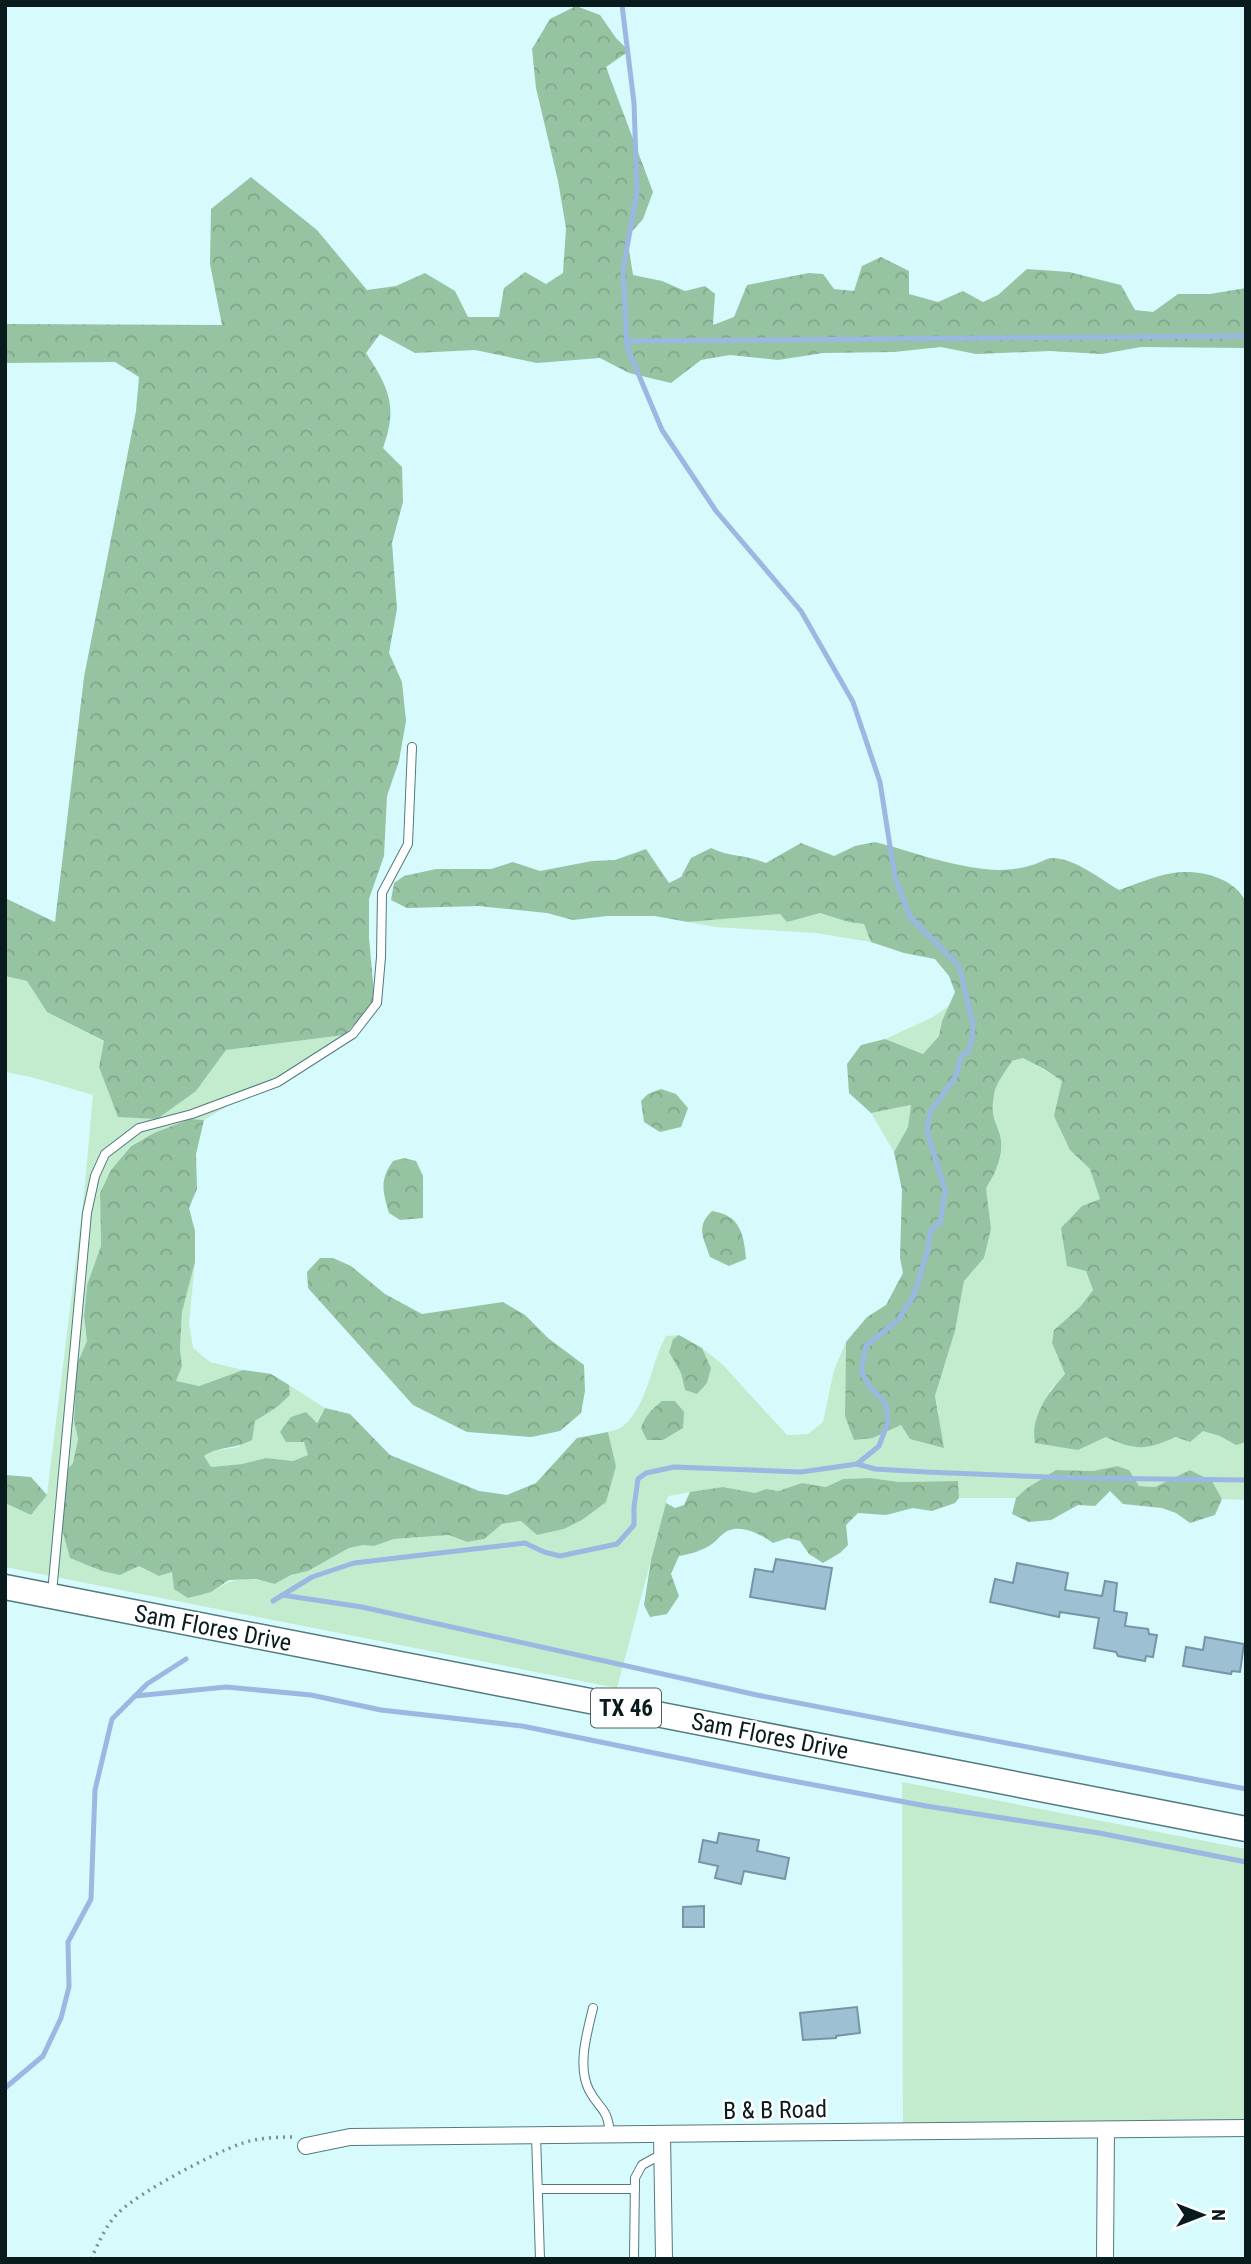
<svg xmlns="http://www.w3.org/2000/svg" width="1251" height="2264" viewBox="0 0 1251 2264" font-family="'Roboto Condensed',sans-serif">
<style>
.green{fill:#c3ebcd}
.forest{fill:url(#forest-crowns)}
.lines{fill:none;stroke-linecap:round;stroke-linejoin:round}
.stream{stroke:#9ab8e1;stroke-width:5}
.building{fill:#9dc1d3;stroke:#7496a7;stroke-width:2}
.service-casing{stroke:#527a7f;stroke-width:10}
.minor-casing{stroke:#527a7f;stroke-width:18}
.primary-casing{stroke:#527a7f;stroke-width:27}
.path{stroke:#769093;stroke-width:3.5;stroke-dasharray:2 5;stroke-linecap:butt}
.service{stroke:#fff;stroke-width:8}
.minor{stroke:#fff;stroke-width:16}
.primary{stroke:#fff;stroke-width:24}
.labels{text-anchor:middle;stroke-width:5;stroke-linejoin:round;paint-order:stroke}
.shield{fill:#fff;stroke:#545f61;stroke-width:2}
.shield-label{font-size:23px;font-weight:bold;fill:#0a1b1d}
.street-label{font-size:24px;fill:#0a1b1d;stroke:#fff}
</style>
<defs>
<pattern id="forest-crowns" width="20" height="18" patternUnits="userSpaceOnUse" patternTransform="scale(1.75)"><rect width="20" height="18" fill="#96c3a1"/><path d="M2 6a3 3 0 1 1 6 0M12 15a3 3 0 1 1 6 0" fill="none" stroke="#80a78a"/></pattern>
</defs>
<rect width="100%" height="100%" fill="#d7fafd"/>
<!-- green -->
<g class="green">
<polygon points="820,912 849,922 864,924 871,942 816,933 716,927 688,922 780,914 806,917"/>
<path d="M5,976L27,981L48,1012L104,1042L99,1067L196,1091L226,1050L344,1035L335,1051L308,1067L242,1097L204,1120L190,1119L154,1133L131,1145L111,1170L100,1193L101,1247L87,1285L84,1316L87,1341L77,1364L74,1421L78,1439L73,1463L64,1473L120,1575L139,1565L159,1576L172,1572L211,1592C235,1576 248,1577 276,1584L291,1575L308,1571L349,1548L363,1545L374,1546L394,1539L449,1535L467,1542L484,1538L502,1524L522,1521L537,1535L564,1529L582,1520L616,1466L608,1432C612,1431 620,1429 623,1426C648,1406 651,1362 666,1336L679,1335L673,1339L669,1352L681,1373L685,1390L711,1368L702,1348L722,1364L787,1435L808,1434L823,1422L834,1370L846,1342L845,1416L873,1438L901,1425L939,1414L935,1397L955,1331L964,1281L984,1258L991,1229L986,1188C997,1173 1006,1151 999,1132C993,1115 991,1114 994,1095C995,1084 1006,1071 1012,1061L1024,1058L1062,1081L1070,1150L1090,1169L1100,1199L1082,1206L1086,1271L1093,1290L1080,1307L1054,1330L1052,1344L1065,1374L1049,1391L1078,1450L1106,1437C1147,1457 1150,1443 1189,1434C1194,1433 1200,1431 1205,1431C1216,1433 1226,1439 1236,1444L1246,1442V1500L1222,1499L1212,1481L1190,1470L1155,1487L1139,1486L1129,1470L1117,1466L1093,1471L1056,1470L1027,1488L1016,1498H959L958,1481L899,1482L869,1478L843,1479L826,1487L802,1483L778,1491L766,1489L755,1493L723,1487L668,1496L617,1688L5,1567V1503L31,1515L47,1495L84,1195L93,1095L31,1077L5,1072Z"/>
<polygon points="949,1006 942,1021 939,1036 923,1054 885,1039 931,1018"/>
<polygon points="911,1105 908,1127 894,1152 871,1113"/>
<polygon points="195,1262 189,1323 193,1348 210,1362 243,1370 198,1386 175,1381 182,1366 180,1349 182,1312"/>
<polygon points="289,1385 325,1408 304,1442 309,1455 293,1461 266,1458 242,1464 211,1467 203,1456 211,1451 239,1447 255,1421 290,1395"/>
<polygon points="902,1782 1246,1849 1246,2120 903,2123"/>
</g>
<!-- forest -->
<g class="forest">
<path d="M576,6L600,15L616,38L629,51L606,67L653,192L643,219L627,237L633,275L662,281L685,291L705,286L715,294L713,325L734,317L747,285L809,273L823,274L834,289L854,291L862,266L881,257L909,271V294L938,302L963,291L983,302L998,295L1027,269L1069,272L1121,285L1135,310L1153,312L1178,294H1210L1246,288V348L1141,347L1102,354L1050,351L976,354L941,347L894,352L823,353L778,360L730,355L701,360L671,383L629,373L600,358L537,363L475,350L415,353L380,334L366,353C389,388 398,406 383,448L402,467L403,502L392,543L397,609L389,653L402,682L406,721L399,761L387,796L384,856L369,899V938L375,1004L344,1035L226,1050L196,1091L157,1119L118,1117L99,1067L104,1041L47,1012L27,981L5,976V898L55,922L84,677L136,411L139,377L115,362L5,363V324L222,325L210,264L211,209L251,177L317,230L367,290L396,286L425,273L455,291L468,317H499L504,288L525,272L546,284L563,273L566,228L558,181L536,88L532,49L550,19Z"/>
<path d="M875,842C911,851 946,865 984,869C1001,871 1015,870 1032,865C1038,864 1046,858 1052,858C1075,858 1100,879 1119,890C1136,884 1155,876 1173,873C1199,869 1234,877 1246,902V1442L1236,1445L1220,1436L1203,1431L1190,1442L1176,1437C1147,1450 1135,1451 1106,1437L1078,1450L1035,1443C1030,1417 1048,1393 1065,1374L1052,1343L1054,1330L1080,1307L1093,1290L1086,1271L1067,1266L1061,1228L1082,1206L1100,1199L1090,1169L1070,1150L1054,1116L1062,1081L1044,1069L1023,1058L1012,1061C1006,1071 995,1084 994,1095C991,1114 993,1115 999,1132C1006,1151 996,1173 986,1188L991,1229L984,1258L964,1281L955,1331L935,1396L944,1448L910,1439L901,1425L873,1438L854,1440L845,1416L846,1342L867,1317L886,1305L903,1273L900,1258L902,1190L894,1152L908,1127L911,1105L871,1113L849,1093L847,1064L861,1045L885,1039L923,1054L939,1036L942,1021L955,992L949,976L935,959L904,953L871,942L864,924L849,922L820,913L787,922L780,914L688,922L655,916H607L573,920L547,913L478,906L407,908L391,900L394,883L404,876L436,869H491L513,862L540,871L592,861L615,860L646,849L669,883L681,877L691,858L711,848C729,857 748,855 766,863L801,843L834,856L855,846Z"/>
<polygon points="661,1089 676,1094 688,1108 681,1127 660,1132 644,1122 641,1101 648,1094"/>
<path d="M190,1119L204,1120L196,1154L197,1189L189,1208L195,1231V1262L182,1312L180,1349L182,1366L176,1381L199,1386L243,1370L271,1374L289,1385L290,1395L277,1407L255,1421L252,1440C236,1449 218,1446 204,1456L211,1467L242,1464L266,1458L293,1461L308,1455L304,1442H286L280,1432L291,1417L306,1412L317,1423L325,1408L350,1414L390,1455L479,1491L507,1495L536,1483L577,1438L608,1432L616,1466L606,1502L582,1520L564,1529L537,1535L521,1521L502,1524L484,1539L467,1542L449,1535L394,1539L374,1546L363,1545L349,1548L308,1571L291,1575L275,1584L256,1579L229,1580L211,1592L188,1598L174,1589L172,1572L159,1576L139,1566L120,1575L102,1571L70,1558L62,1529V1490L64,1473L73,1463L78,1439L74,1421L77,1364L87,1341L84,1316L87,1285L101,1246L100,1193L111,1170L131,1146L154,1133Z"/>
<path d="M404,1158L416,1161L423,1176V1218L400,1220L389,1213C383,1191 379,1181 393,1161Z"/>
<path d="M712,1211C740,1215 744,1234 746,1259L729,1266L710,1257C704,1238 695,1227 712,1211Z"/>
<polygon points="320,1258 333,1258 351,1266 385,1294 422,1314 503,1302 525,1315 548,1338 584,1365 585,1391 581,1413 560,1431 531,1437 467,1432 413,1405 308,1288 307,1272"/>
<polygon points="679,1335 702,1348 711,1368 707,1383 697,1394 685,1390 681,1373 669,1352 673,1339"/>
<path d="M662,1401H675L684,1412L683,1428L663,1440H647L641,1428C645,1416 652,1409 662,1401Z"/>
<polygon points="1117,1466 1129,1470 1139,1486 1155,1487 1190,1470 1212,1481 1222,1499 1215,1515 1190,1523 1176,1513 1162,1508 1123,1504 1110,1491 1095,1506 1078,1505 1051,1520 1029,1522 1012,1514 1016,1498 1027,1488 1056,1470 1093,1471"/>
<polygon points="5,1475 31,1477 47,1495 31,1515 5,1503"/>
<path d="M870,1478L899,1482L958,1481L959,1498L955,1503L932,1511L913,1508L886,1515L858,1513L846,1525L848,1545L840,1553L823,1563L809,1554L800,1541L788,1538L773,1543C762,1535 744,1525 730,1530C722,1532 718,1540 712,1544C702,1551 690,1554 679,1556L671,1574L679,1596L667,1614L650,1617L644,1605L651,1560L666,1503L675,1508L684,1505L690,1492L723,1487L755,1493L766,1489L778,1491L802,1483L826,1487L843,1479Z"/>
</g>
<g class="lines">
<!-- stream -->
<g class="stream">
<polyline points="622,5 634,103 637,192 623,270 627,347 662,430 716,511 801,611 853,702 880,782 895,878 910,917 959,966 973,1023 972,1040 968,1052 961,1056 956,1076 930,1112 927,1131 945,1190 940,1223 930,1231 928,1249 914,1295 898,1320 866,1346 861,1372 871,1388 886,1404 888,1422 879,1446 857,1464"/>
<polyline points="627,341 1246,336"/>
<polyline points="282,1595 362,1607 757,1695 1246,1789"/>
<polyline points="273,1601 312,1577 354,1563 525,1543 544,1552 560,1556 617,1544 634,1525 634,1507 638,1479 646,1473 674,1467 801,1472 857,1464 875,1469 926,1472 1074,1478 1246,1480"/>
<polyline points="135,1696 226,1687 311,1695 381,1710 522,1726 772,1777 926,1806 1099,1833 1246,1862"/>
<polyline points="5,2088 43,2056 61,2018 69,1987 68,1942 91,1899 95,1790 112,1719 147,1684 186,1659"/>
</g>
</g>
<!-- building -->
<g class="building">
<polygon points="776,1559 832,1568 825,1609 750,1597 755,1569 773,1572"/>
<polygon points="1017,1563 1068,1573 1065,1590 1102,1596 1105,1581 1117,1583 1114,1611 1127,1613 1125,1626 1148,1629 1149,1634 1157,1635 1153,1657 1146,1656 1145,1661 1118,1656 1116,1652 1094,1648 1099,1618 1060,1612 1059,1617 990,1602 995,1579 1013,1583"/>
<polygon points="1205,1637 1244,1644 1240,1672 1232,1671 1231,1674 1183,1666 1186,1647 1203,1650"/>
<polygon points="719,1833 759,1840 757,1851 789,1858 785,1879 744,1871 741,1884 715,1878 718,1866 699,1862 703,1840 717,1843"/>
<polygon points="704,1906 704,1927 683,1927 683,1907"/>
<polygon points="857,2007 860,2033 836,2036 836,2038 803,2040 800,2013"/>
</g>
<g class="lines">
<defs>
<g id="service">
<polyline points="52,1593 87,1213 95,1176 105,1154 139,1128 192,1114 278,1082 353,1034 377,1003 381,957 382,893 408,844 412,747"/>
<path d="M593,2008C587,2033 577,2066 589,2090C600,2111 608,2107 610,2135"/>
<polyline points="536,2135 540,2259"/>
<polyline points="538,2189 635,2189"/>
<polyline points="634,2259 635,2178 642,2165 662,2154"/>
</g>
<g id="minor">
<polyline points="662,2134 664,2259"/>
<polyline points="306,2146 350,2137 1246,2128"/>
<polyline points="1105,2259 1106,2130"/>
</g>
<polyline id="primary" points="5,1587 1246,1829"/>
</defs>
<!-- service casing -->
<use href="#service" class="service-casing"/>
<!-- minor casing -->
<use href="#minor" class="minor-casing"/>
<!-- primary casing -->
<use href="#primary" class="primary-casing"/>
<!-- path -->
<path class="path" d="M91,2259C98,2244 106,2225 118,2213C141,2191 210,2155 240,2144C256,2138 275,2137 293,2137"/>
<!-- service -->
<use href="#service" class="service"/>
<!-- minor -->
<use href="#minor" class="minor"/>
<!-- primary -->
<use href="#primary" class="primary"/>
</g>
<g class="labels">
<!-- shield labels -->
<rect class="shield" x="591" y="1688.5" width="70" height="39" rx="5"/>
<g class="shield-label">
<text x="626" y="1716">TX 46</text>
</g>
<!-- street labels -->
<g class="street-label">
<text transform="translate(213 1628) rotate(11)" y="8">Sam Flores Drive</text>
<text transform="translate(770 1736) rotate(11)" y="8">Sam Flores Drive</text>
<text transform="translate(775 2110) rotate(-1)" y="8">B &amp; B Road</text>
</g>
</g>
<!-- border -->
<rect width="1251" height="2264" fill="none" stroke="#0a1b1d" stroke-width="14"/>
<!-- north arrow -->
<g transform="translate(1202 2215) rotate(90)" stroke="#ffffff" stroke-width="5" paint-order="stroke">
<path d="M0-5L12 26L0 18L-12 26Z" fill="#0a1b1d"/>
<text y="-10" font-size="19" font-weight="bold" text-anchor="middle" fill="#0a1b1d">N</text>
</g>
</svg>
